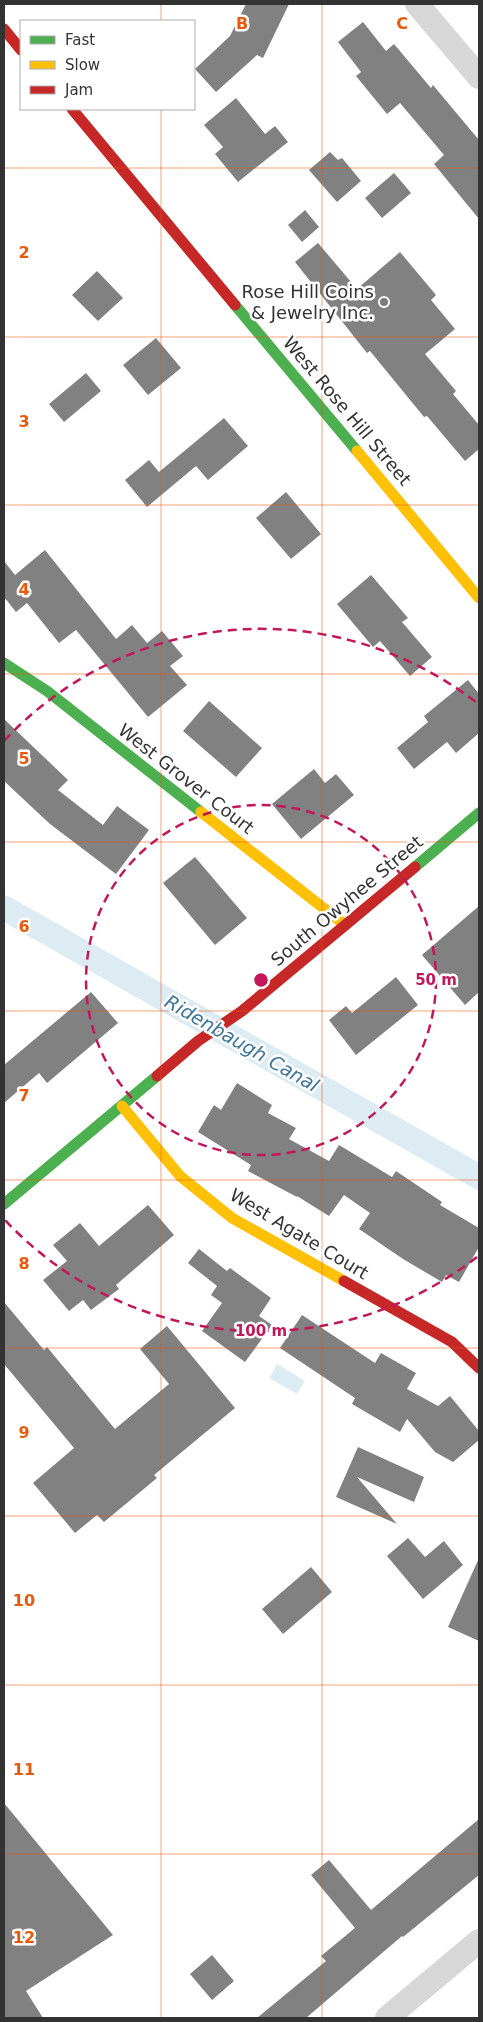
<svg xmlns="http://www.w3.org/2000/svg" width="483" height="2022" viewBox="0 0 483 2022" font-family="'DejaVu Sans',sans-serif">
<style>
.water{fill:#ddebf3}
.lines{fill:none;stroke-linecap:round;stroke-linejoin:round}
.canal{stroke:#ddebf3;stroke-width:25}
.building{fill:#818181}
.street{stroke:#d7d7d7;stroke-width:24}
.fast{stroke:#4caf50;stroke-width:11}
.slow{stroke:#ffc107;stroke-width:11}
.jam{stroke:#c62828;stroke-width:11}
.grid{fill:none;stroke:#e8590c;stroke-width:1;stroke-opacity:0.55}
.ring{fill:none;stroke:#c2185b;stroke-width:2.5;stroke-dasharray:9 6}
.poi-dot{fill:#7a7a7a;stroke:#fff;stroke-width:2}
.labels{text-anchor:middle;stroke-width:5;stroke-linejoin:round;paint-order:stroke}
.poi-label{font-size:18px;fill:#333;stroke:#fff;text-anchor:end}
.street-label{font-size:18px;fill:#333;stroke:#fff}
.water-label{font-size:19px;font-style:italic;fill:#3f7597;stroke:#fff}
.grid-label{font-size:16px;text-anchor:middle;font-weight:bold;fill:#e8590c;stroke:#fff;stroke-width:5;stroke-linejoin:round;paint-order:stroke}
.centre{fill:#c2185b;stroke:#fff;stroke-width:2.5}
.ring-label{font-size:15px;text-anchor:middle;font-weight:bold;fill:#c2185b;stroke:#fff;stroke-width:5;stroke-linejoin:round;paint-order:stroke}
</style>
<rect width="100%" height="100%" fill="#fff"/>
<!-- water -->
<polygon class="water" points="277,1364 305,1381 297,1394 269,1378"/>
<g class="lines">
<!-- canal -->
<polyline class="canal" points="4,908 479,1177"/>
</g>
<!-- building -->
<g class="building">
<polygon points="246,4 289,4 263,58 257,55 216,92 195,69 230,36"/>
<polygon points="363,22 386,51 394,44 431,88 433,85 479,140 479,219 434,164 444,155 400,103 387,114 356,76 361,72 338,42"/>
<polygon points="236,98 265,134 275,126 288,142 238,182 215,154 223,147 204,125"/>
<polygon points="330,152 338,160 342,158 361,181 337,202 309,170"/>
<polygon points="394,173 411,193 382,218 365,198"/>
<polygon points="305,210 319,227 302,242 288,225"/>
<polygon points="318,243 357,289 400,252 436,295 431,300 455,329 425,354 456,391 453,394 479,425 479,449 465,461 427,416 424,417 370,351 367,353 295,262"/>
<polygon points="97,271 123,298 98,321 72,295"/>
<polygon points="156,338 181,368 148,395 123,365"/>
<polygon points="86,373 101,391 64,422 49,404"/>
<polygon points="224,418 248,446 208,480 196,466 147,507 125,480 149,460 159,472"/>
<polygon points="286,492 321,534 291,559 256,518"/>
<polygon points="45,550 116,639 132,625 147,643 162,631 183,656 170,666 187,685 148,717 76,630 59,643 27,603 16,612 4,597 4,561 15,575"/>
<polygon points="371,575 408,618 402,622 432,657 410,676 380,641 373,647 337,604"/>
<polygon points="468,680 479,694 479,733 456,753 447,742 414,769 397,748 428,722 424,716"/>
<polygon points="209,701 262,748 236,777 183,731"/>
<polygon points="4,719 68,780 58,790 103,825 117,806 149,830 116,874 50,824 4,781"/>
<polygon points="314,769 325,783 336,774 354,795 301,839 272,804"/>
<polygon points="195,857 247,918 215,945 163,883"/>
<polygon points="479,906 479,992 465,1005 422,955"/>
<polygon points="396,977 418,1005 356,1055 329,1020 346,1006 352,1013"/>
<polygon points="91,992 118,1023 47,1083 39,1073 4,1103 4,1065"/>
<polygon points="237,1083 272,1105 268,1113 296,1128 289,1139 329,1161 339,1145 392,1177 396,1171 442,1202 440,1205 479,1228 479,1247 459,1282 446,1275 442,1282 403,1259 359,1229 370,1213 344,1195 329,1216 297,1196 297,1197 248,1171 251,1165 198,1132 214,1105 221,1110"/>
<polygon points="148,1205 174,1235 116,1285 119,1289 91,1310 83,1300 69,1311 43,1280 67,1261 53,1245 80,1223 99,1246"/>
<polygon points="199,1249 227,1271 230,1268 271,1298 259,1316 272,1325 245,1362 202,1331 222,1303 211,1295 217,1286 188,1263"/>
<polygon points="4,1302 44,1350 47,1347 115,1429 169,1384 140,1349 167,1326 235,1408 154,1475 157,1478 104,1522 97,1515 75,1533 33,1483 74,1448 4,1364"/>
<polygon points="302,1315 375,1363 381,1353 416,1373 407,1389 438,1406 450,1396 479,1431 479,1440 453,1462 435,1452 407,1419 400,1432 352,1404 355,1398 280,1348"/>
<polygon points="358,1447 424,1477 414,1502 357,1477 397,1524 336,1497"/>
<polygon points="408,1538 425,1557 444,1541 463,1565 423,1599 387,1556"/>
<polygon points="479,1558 479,1641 448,1627"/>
<polygon points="311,1567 332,1592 283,1634 262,1609"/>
<polygon points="4,1803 113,1935 26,1991 43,2018 4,2018"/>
<polygon points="479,1819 479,1875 403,1937 402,1936 306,2018 257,2018 326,1961 321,1956 355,1928 311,1875 329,1860 371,1910"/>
<polygon points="212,1955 234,1981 212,2000 190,1974"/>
</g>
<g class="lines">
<!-- street -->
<g class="street">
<polyline points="417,4 479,77"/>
<polyline points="387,2018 479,1941"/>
</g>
<!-- fast -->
<g class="fast">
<polyline points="235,305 357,451"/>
<polyline points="4,663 47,691 201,812"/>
<polyline points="415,867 479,813"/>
<polyline points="4,1204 157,1076"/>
</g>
<!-- slow -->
<g class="slow">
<polyline points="357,451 479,598"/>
<polyline points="201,812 345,925"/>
<polyline points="122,1106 180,1176 232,1218 344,1281"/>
</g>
<!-- jam -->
<g class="jam">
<polyline points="4,29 21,50"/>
<polyline points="72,109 235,305"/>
<polyline points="157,1076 198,1041 242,1011 415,867"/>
<polyline points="344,1281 452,1342 479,1368"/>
</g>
</g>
<!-- grid -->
<path class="grid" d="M161,4V21M322,4V2018M161,109V2018M4,168H479M4,337H479M4,505H479M4,674H479M4,842H479M4,1011H479M4,1180H479M4,1348H479M4,1516H479M4,1685H479M4,1854H479"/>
<!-- distance rings -->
<g class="ring">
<circle cx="261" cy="980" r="175"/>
<path d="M477 1257A351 351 0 0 1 4 1219M4 741A351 351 0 0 1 477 703"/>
</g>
<!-- markers -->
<circle class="poi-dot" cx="384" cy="302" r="5"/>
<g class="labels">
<!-- poi labels -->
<g class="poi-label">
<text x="374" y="298">Rose Hill Coins<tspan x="374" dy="21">&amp; Jewelry Inc.</tspan></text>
</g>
<!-- street labels -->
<g class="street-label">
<text transform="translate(347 411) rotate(50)" y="6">West Rose Hill Street</text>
<text transform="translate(186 779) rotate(38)" y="6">West Grover Court</text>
<text transform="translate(347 901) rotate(-40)" y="6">South Owyhee Street</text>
<text transform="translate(299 1234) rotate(31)" y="6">West Agate Court</text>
</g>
<!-- water labels -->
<g class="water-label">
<text transform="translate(242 1043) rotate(30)" y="7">Ridenbaugh Canal</text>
</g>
</g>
<g class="grid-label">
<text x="242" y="29">B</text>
<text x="402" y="29">C</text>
<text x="24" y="258">2</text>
<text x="24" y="427">3</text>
<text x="24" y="595">4</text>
<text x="24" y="764">5</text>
<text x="24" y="932">6</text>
<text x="24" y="1101">7</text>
<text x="24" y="1269">8</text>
<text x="24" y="1438">9</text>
<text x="24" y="1606">10</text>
<text x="24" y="1775">11</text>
<text x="24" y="1943">12</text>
</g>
<circle cx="261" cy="980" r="8" class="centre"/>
<g class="ring-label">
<text x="436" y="985">50 m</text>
<text x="261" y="1336">100 m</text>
</g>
<!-- border -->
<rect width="483" height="2022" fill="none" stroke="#333333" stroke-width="10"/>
<!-- legend -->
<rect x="20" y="20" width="175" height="90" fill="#ffffff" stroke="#adadad"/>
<rect x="30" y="36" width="25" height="8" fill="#4caf50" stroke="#adadad"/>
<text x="65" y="45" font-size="15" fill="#333333">Fast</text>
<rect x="30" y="61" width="25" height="8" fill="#ffc107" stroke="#adadad"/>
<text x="65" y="70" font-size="15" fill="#333333">Slow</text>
<rect x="30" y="86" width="25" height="8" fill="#c62828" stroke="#adadad"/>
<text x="65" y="95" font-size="15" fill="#333333">Jam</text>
</svg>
